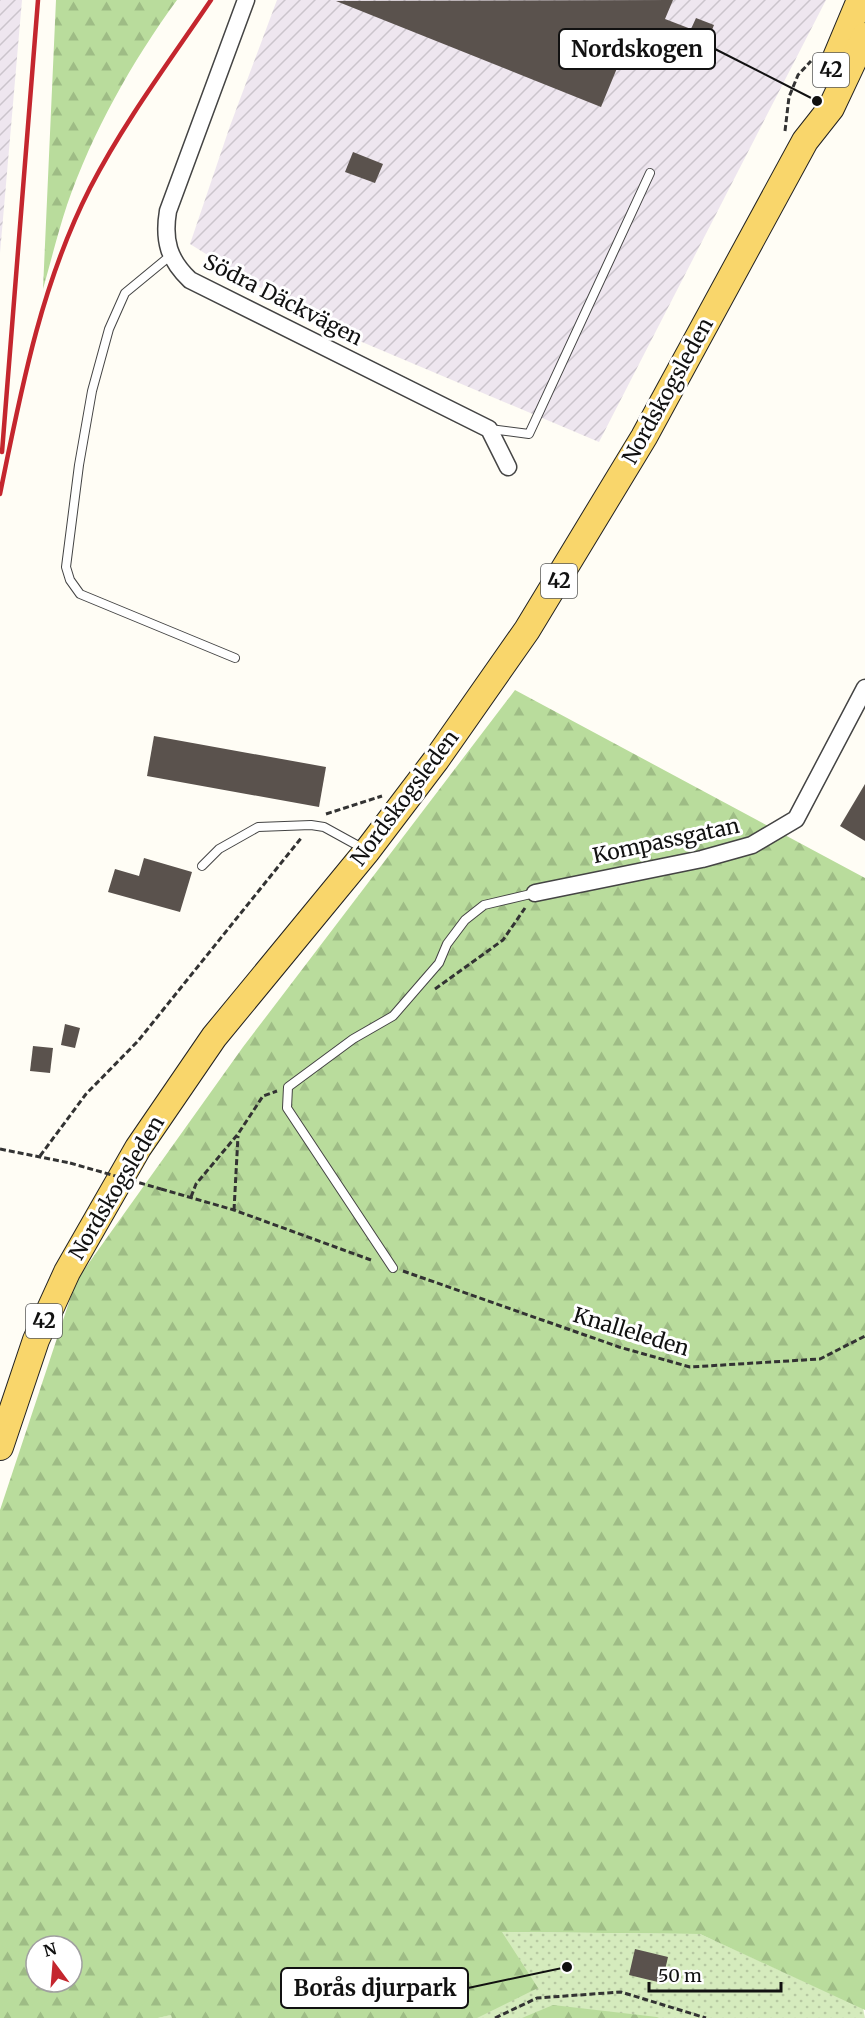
<svg xmlns="http://www.w3.org/2000/svg" width="865" height="2018" viewBox="0 0 865 2018" font-family="Merriweather,serif">
<style>
.industrial{fill:url(#industrial-furrows)}
.green{fill:url(#green-dots)}
.forest{fill:url(#forest-firs);fill-rule:evenodd}
.building{fill:#5a524d}
.lines{fill:none;stroke-linecap:round;stroke-linejoin:round}
.service-casing{stroke:#444;stroke-width:10}
.minor-casing{stroke:#444;stroke-width:19}
.primary-casing{stroke:#222;stroke-width:28}
.path{stroke:#333;stroke-width:3;stroke-dasharray:6 3;stroke-linecap:butt}
.service{stroke:#fff;stroke-width:8}
.minor{stroke:#fff;stroke-width:16}
.primary{stroke:#f9d66b;stroke-width:26}
.rail{stroke:#c4262e;stroke-width:4.5}
.path-bridge{stroke:#333;stroke-width:3;stroke-dasharray:6 3;stroke-linecap:butt}
.labels{text-anchor:middle;stroke-width:6;stroke-linejoin:round;paint-order:stroke}
.shield{fill:#fff;stroke:#585858;stroke-width:1.5}
.shield-label{font-size:20px;font-weight:bold;fill:#111}
.street-label{font-size:21px;fill:#111;stroke:#fff}
.leader{fill:none;stroke:#111;stroke-width:2}
.callout-dot{fill:#111;stroke:#fff;stroke-width:2}
.callout{fill:#fff;stroke:#111;stroke-width:2}
.callout-label{font-size:22px;text-anchor:middle;font-weight:bold;fill:#111}
</style>
<defs>
<pattern id="industrial-furrows" width="10" height="10" patternUnits="userSpaceOnUse" patternTransform="scale(1.5)"><rect width="10" height="10" fill="#eee6ef"/><path d="M-1 1l2-2M0 10L10 0M9 11l2-2" fill="none" stroke="#cbc4cc"/></pattern>
<pattern id="green-dots" width="8" height="8" patternUnits="userSpaceOnUse" patternTransform="scale(1.5)"><rect width="8" height="8" fill="#d5ebbd"/><path d="M2 2h.1M6 6h.1" fill="none" stroke="#b6c8a1" stroke-width="1.8" stroke-linecap="round"/></pattern>
<pattern id="forest-firs" width="22" height="20" patternUnits="userSpaceOnUse" patternTransform="scale(1.5)"><rect width="22" height="20" fill="#b9dc9c"/><path d="M5 1l3.5 6h-7zM16 11l3.5 6h-7z" fill="#9ebc85"/></pattern>
</defs>
<rect width="100%" height="100%" fill="#fffdf5"/>
<!-- industrial -->
<g class="industrial">
<polygon points="0,0 22,0 0,253"/>
<polygon points="277,0 826,0 599,442 317,323 190,244 230,126"/>
</g>
<!-- green -->
<polygon class="green" points="501,1932 700,1934 863,2008 865,2018 158,2018"/>
<!-- forest -->
<g class="forest">
<path d="M56,0H177C131,63 93,131 67,205C58,232 51,261 43,289Z"/>
<path d="M515,690L865,878V2010L700,1934L502,1932L538,1988L477,2018H172L171,2015L158,2018H0V1510L76,1281L243,1047ZM36,1946H72V1982H36Z"/>
<polygon points="553,2005 657,2017 659,2018 522,2018"/>
</g>
<!-- building -->
<g class="building">
<polygon points="673,0 665,19 691,29 696,18 714,25 699,62 658,45 657,49 629,39 601,107 336,1"/>
<polygon points="353,152 383,164 375,183 345,172"/>
<polygon points="154,736 326,767 319,807 147,776"/>
<polygon points="865,784 865,841 840,826"/>
<polygon points="144,858 192,872 180,912 108,892 115,869 139,876"/>
<polygon points="65,1024 80,1028 75,1048 61,1045"/>
<polygon points="33,1046 53,1048 50,1073 30,1071"/>
<polygon points="635,1949 668,1957 662,1983 629,1975"/>
</g>
<g class="lines">
<defs>
<g id="service">
<polyline points="170,256 125,293 109,329 92,391 79,465 66,567 70,580 80,594 235,658"/>
<polyline points="490,429 529,434 650,173"/>
<polyline points="202,866 219,849 258,827 311,825 324,827 364,849"/>
<polyline points="393,1268 287,1108 288,1087 353,1039 393,1016 439,963 447,944 465,920 484,905 535,893"/>
</g>
<g id="minor">
<path d="M246,0L168,211C163,241 169,260 190,280L489,429L508,467"/>
<polyline points="535,893 702,859 752,845 796,819 865,688"/>
</g>
<g id="primary">
<polyline points="829,74 860,0"/>
<polyline points="0,1447 36,1340 67,1272 138,1148 214,1037 367,851 436,760 527,630 644,437 805,141 831,108 865,36"/>
</g>
</defs>
<!-- service casing -->
<use href="#service" class="service-casing"/>
<!-- minor casing -->
<use href="#minor" class="minor-casing"/>
<!-- primary casing -->
<use href="#primary" class="primary-casing"/>
<!-- path -->
<g class="path">
<polyline points="785,131 789,97 798,75 811,61"/>
<polyline points="326,814 382,796"/>
<polyline points="435,989 503,940 525,908"/>
<polyline points="0,1149 70,1163"/>
<polyline points="40,1156 86,1094 138,1041 302,837"/>
<polyline points="161,1189 234,1210 371,1260"/>
<polyline points="191,1197 196,1184 238,1134 263,1096 277,1091"/>
<polyline points="234,1210 238,1136"/>
<polyline points="403,1271 619,1347 690,1367 820,1359 865,1336"/>
<polyline points="495,2018 537,1998 621,1992 706,2018"/>
</g>
<!-- service -->
<use href="#service" class="service"/>
<!-- minor -->
<use href="#minor" class="minor"/>
<!-- primary -->
<use href="#primary" class="primary"/>
<!-- rail -->
<g class="rail">
<polyline points="2,452 38,0"/>
<path d="M0,494C21,390 41,284 90,188C124,122 169,62 211,0"/>
</g>
<!-- path-bridge -->
<polyline class="path-bridge" points="70,1163 161,1189"/>
</g>
<g class="labels">
<!-- shield labels -->
<g class="shield">
<rect x="813" y="53" width="36" height="34" rx="4.5"/>
<rect x="541" y="564" width="36" height="34" rx="4.5"/>
<rect x="26" y="1304" width="36" height="34" rx="4.5"/>
</g>
<g class="shield-label">
<text x="831" y="77">42</text>
<text x="559" y="588">42</text>
<text x="44" y="1328">42</text>
</g>
<!-- street labels -->
<g class="street-label">
<text transform="translate(283 300) rotate(27)" y="7">Södra Däckvägen</text>
<text transform="translate(668 391) rotate(-61)" y="7">Nordskogsleden</text>
<text transform="translate(405 798) rotate(-53)" y="7">Nordskogsleden</text>
<text transform="translate(666 841) rotate(-12)" y="7">Kompassgatan</text>
<text transform="translate(117 1188) rotate(-59)" y="7">Nordskogsleden</text>
<text transform="translate(631 1332) rotate(17)" y="7">Knalleleden</text>
</g>
</g>
<!-- callouts -->
<path class="leader" d="M817 101L715 49M567 1967L468 1988"/>
<g class="callout-dot">
<circle cx="817" cy="101" r="6"/>
<circle cx="567" cy="1967" r="6"/>
</g>
<g class="callout">
<rect x="559" y="29" width="156" height="40" rx="6"/>
<rect x="281" y="1968" width="187" height="40" rx="6"/>
</g>
<g class="callout-label">
<text x="637" y="57">Nordskogen</text>
<text x="375" y="1996">Borås djurpark</text>
</g>
<!-- north arrow -->
<g transform="translate(54 1964) rotate(344)"><circle r="28" fill="#ffffff" stroke="#a0a0a0" stroke-width="1.5"/>
<path d="M0-4.5L10 22L0 15L-10 22Z" fill="#c4262e"/>
<text y="-9" font-size="16" font-weight="bold" text-anchor="middle" fill="#111111">N</text>
</g>
<!-- scale -->
<path d="M649 1982v9h132v-9" fill="none" stroke="#111111" stroke-width="3"/>
<text x="658" y="1982" font-size="18" fill="#111111" stroke="#ffffff" stroke-width="4.5" paint-order="stroke">50 m</text>
</svg>
